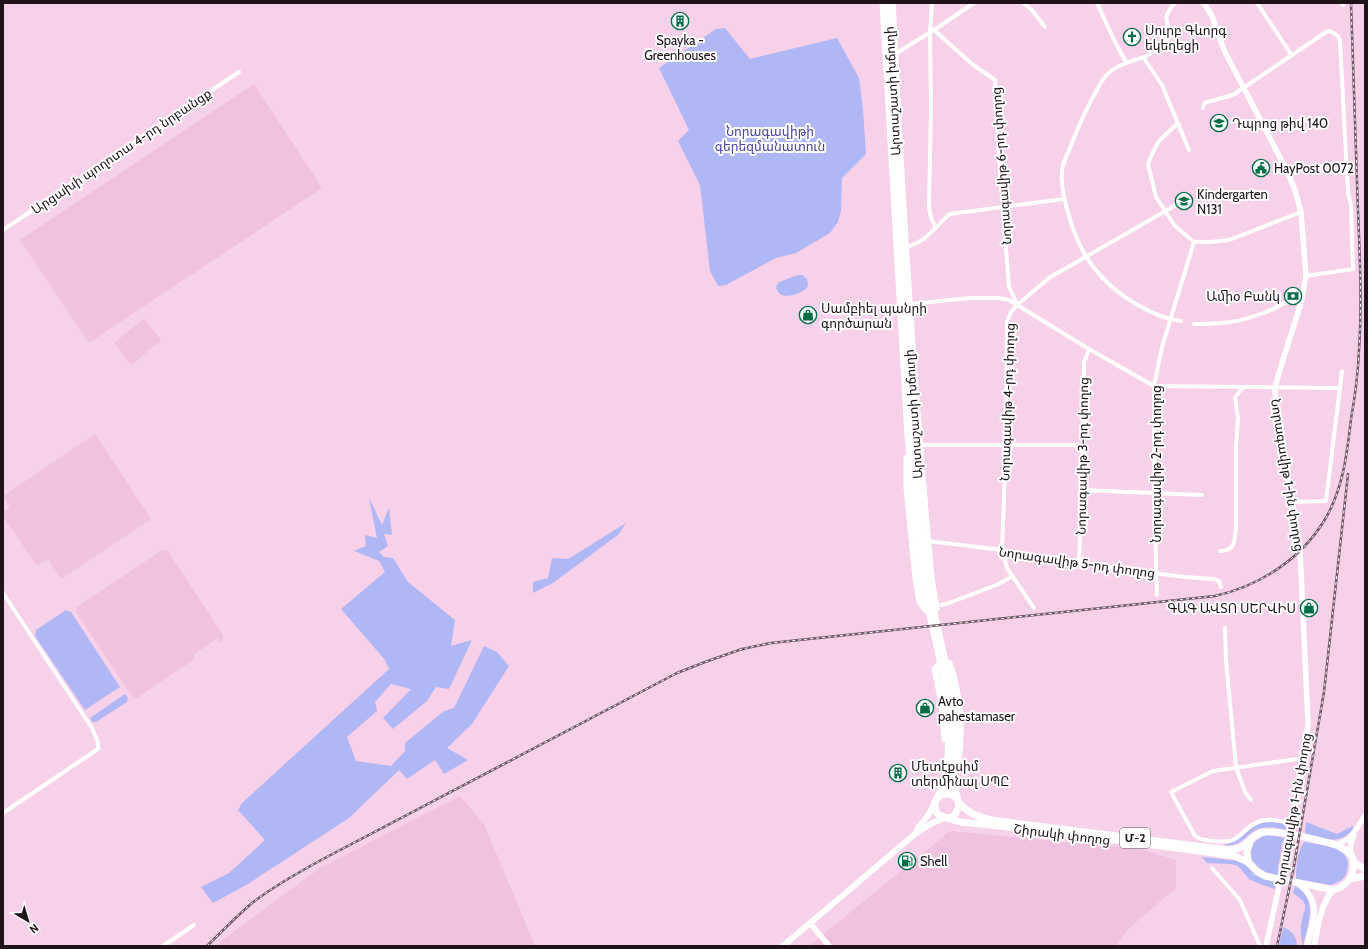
<svg xmlns="http://www.w3.org/2000/svg" width="1368" height="949" viewBox="0 0 1368 949" font-family="Cabin,'Noto Sans Armenian',sans-serif">
<style>
.built{fill:#f0c2e0}
.green{fill:#b0b7f5}
.lines{fill:none;stroke-linecap:round;stroke-linejoin:round}
.street{stroke:#fff;stroke-width:4}
.secondary{stroke:#fff;stroke-width:5.5}
.primary{stroke:#fff;stroke-width:6}
.highway{stroke:#fff;stroke-width:7}
.rail-casing{stroke:#6f5867;stroke-width:2.5}
.rail{stroke:#fefefe;stroke-width:1;stroke-dasharray:3;stroke-linecap:butt}
.labels{text-anchor:middle;stroke-width:4;stroke-linejoin:round;paint-order:stroke}
.shield{fill:#fefefe;stroke:#62595f;stroke-width:1}
.shield-label{font-size:12px;font-weight:bold;fill:#1f121b}
.poi-label{font-size:13px;fill:#1f121b;stroke:#fefefe;text-anchor:start}
.street-label{font-size:13px;fill:#1f121b;stroke:#fefefe}
.park-label{font-size:13px;fill:#4847a3;stroke:#fefefe}
</style>
<rect width="100%" height="100%" fill="#f7d0e9"/>
<!-- built -->
<g class="built">
<polygon points="254,84 322,188 89,343 20,240"/>
<polygon points="144,319 161,340 131,365 114,343"/>
<polygon points="95,434 151,519 61,579 48,559 37,566 3,516 3,512 10,507 3,496"/>
<polygon points="162,550 167,550 223,635 223,640 220,642 218,638 194,654 193,660 137,698 132,696 76,612 77,607"/>
<polygon points="460,796 484,824 535,946 218,946 221,941 320,868"/>
<polygon points="950,831 1140,849 1176,860 1176,888 1128,929 1117,944 1118,946 809,946"/>
</g>
<!-- green -->
<g class="green">
<polygon points="725,28 750,59 837,38 859,78 863,110 866,154 842,178 841,211 838,222 830,233 796,253 776,258 726,285 718,286 710,271 700,185 678,141 689,130 659,68 716,29"/>
<path d="M798,275H802L807,279L808,285L806,289C797,295 779,302 776,287L779,282Z"/>
<polygon points="369,498 382,525 389,508 392,535 384,534 388,546 379,552 384,557 393,558 408,582 455,620 451,646 472,640 449,689 436,687 427,701 393,729 383,718 411,689 391,684 375,702 377,711 347,737 356,761 391,766 405,751 405,743 444,711 454,708 484,646 497,652 509,666 472,724 447,748 468,760 444,774 435,760 407,779 399,770 349,818 248,884 213,903 201,887 229,873 265,840 238,810 242,803 389,669 385,660 341,609 385,572 379,561 354,551 366,546 365,535 377,538"/>
<polygon points="626,523 619,534 553,583 533,593 533,582 548,578 552,558 568,559"/>
<polygon points="66,610 71,612 120,687 85,710 35,636 36,630"/>
<polygon points="125,694 128,698 127,702 96,722 92,722 90,718"/>
<path d="M1276,822L1283,824L1287,828L1286,830C1278,828 1270,826 1261,828C1245,832 1244,848 1223,845C1242,842 1247,827 1263,823C1267,822 1272,822 1276,822Z"/>
<path d="M1306,822L1337,834L1353,826L1354,828C1339,847 1325,838 1305,834Z"/>
<path d="M1268,835L1285,838L1282,844L1279,863L1278,864V875C1273,874 1267,874 1263,871C1245,862 1247,839 1268,835Z"/>
<path d="M1304,842C1320,845 1354,846 1347,871C1345,879 1339,882 1331,885L1296,879C1296,866 1297,853 1304,842Z"/>
<polygon points="1202,857 1239,861 1247,866 1255,875 1264,879 1276,882 1275,889 1260,884 1249,879 1238,866 1231,864 1207,863"/>
<path d="M1295,886C1319,899 1308,924 1303,946C1302,943 1300,928 1301,925C1304,906 1312,906 1293,893Z"/>
<path d="M1283,927C1293,932 1296,935 1297,946H1279Z"/>
</g>
<g class="lines">
<!-- street -->
<g class="street">
<polyline points="932,3 930,33 931,108 929,207 931,218 936,228"/>
<polyline points="1023,3 1031,9 1045,27"/>
<polyline points="1097,3 1115,42 1126,62"/>
<path d="M1175,3C1166,13 1163,19 1171,31C1172,37 1168,39 1164,43C1158,48 1152,54 1144,57C1133,61 1121,63 1111,71C1106,75 1101,82 1098,88C1087,107 1078,127 1070,148C1068,153 1065,159 1063,165C1059,181 1064,200 1069,216C1080,255 1100,283 1136,304C1151,313 1165,319 1181,321"/>
<polyline points="1257,3 1291,54"/>
<polyline points="1342,3 1343,5"/>
<polyline points="934,30 972,64 995,80 999,154 1009,287 1017,304"/>
<polyline points="895,54 934,30 974,3"/>
<polyline points="1143,57 1162,85 1189,150"/>
<polyline points="1203,108 1204,104 1207,102 1233,95 1326,32 1330,31 1338,36 1340,41 1348,193 1351,205 1353,269 1306,276"/>
<polyline points="1178,123 1159,141 1153,152 1148,164 1156,197 1175,226 1194,242 1210,242 1229,240 1301,212"/>
<polyline points="3,230 239,72"/>
<path d="M907,247C915,244 923,241 929,234C937,228 942,220 950,214L1064,199"/>
<polyline points="911,304 970,298 998,298 1009,300 1089,349 1154,386 1340,388"/>
<path d="M1194,324C1221,324 1237,323 1263,313C1271,310 1278,308 1285,302L1301,303"/>
<polyline points="920,445 1082,445"/>
<polyline points="1082,490 1202,495"/>
<polyline points="1292,502 1326,501 1342,371"/>
<polyline points="928,541 1002,550 1079,563 1184,577 1214,579 1219,581 1221,587"/>
<path d="M1220,551C1236,550 1234,542 1236,528V448L1238,418L1235,397L1243,388"/>
<polyline points="1079,563 1082,490 1084,363 1089,349"/>
<polyline points="3,593 92,728 98,742 98,749 3,813"/>
<polyline points="1157,595 1154,494 1154,386 1162,347 1194,242"/>
<polyline points="941,605 949,603 999,584 1012,576"/>
<polyline points="1034,608 1007,568 1002,550 1006,445 1007,322 1011,312 1017,305 1049,278 1176,205"/>
<polyline points="1225,628 1226,660 1236,767 1245,792 1251,800"/>
<path d="M1292,823C1281,821 1270,818 1260,821C1238,829 1244,845 1213,841C1207,840 1200,840 1195,836L1171,792L1213,771L1304,758"/>
<polyline points="1212,868 1240,900 1260,946"/>
<polyline points="163,946 194,925"/>
</g>
<!-- secondary -->
<g class="secondary">
<path d="M893,3C902,196 914,388 932,580L937,609"/>
<polyline points="1204,3 1212,16 1224,50 1288,173 1295,190 1301,212 1306,276 1301,303 1282,363 1275,387 1275,392 1286,468 1300,549 1308,723 1304,758 1281,877 1266,946"/>
<polyline points="1337,845 1350,838 1365,816"/>
<path d="M1351,855C1350,847 1350,843 1354,836"/>
<polyline points="810,923 829,946"/>
</g>
<!-- primary -->
<g class="primary">
<polyline points="915,834 918,828 929,814 935,802"/>
<path d="M1298,883C1323,903 1313,919 1307,946"/>
<polyline points="783,946 915,834 932,823 945,818"/>
<path d="M1314,946C1318,927 1320,905 1333,890"/>
</g>
<!-- highway -->
<g class="highway">
<polyline points="883,3 908,436 915,511 923,583 945,682 949,727 948,758 945,781 943,787 935,802 935,806 936,812 939,815 947,818 952,817 956,813 959,806 954,784 953,769 954,724 953,708 949,680 928,584 920,511 911,398 887,3"/>
<polyline points="907,458 907,488 916,579 920,602 926,610 931,612"/>
<path d="M945,739L942,703L935,669L938,666L949,663C960,695 963,726 958,760"/>
<path d="M938,797C945,792 951,793 957,799"/>
<path d="M947,818L960,822L1038,830L1192,850L1234,856L1248,862L1257,871L1265,876L1333,890C1349,886 1355,874 1353,858L1347,851L1337,845C1322,841 1273,828 1260,833C1247,839 1247,849 1228,850L991,820C975,816 969,813 958,802"/>
<polyline points="1248,862 1247,852 1250,841"/>
<polyline points="1353,862 1365,869"/>
<polyline points="1350,879 1365,876"/>
</g>
<defs>
<g id="rail">
<path d="M207,946C222,931 236,917 252,903C274,886 299,872 323,859L677,673L705,662L742,649L771,643L1215,596C1259,586 1300,560 1324,521C1343,490 1347,454 1351,419C1355,397 1358,373 1359,350C1362,304 1360,258 1358,211C1356,142 1353,72 1351,3"/>
<polyline points="1277,946 1294,866 1324,692 1348,474"/>
</g>
</defs>
<!-- rail casing -->
<use href="#rail" class="rail-casing"/>
<!-- rail -->
<use href="#rail" class="rail"/>
</g>
<!-- icons -->
<defs>
<symbol id="building-ring" viewBox="-11 -11 22 22"><circle r="9.5" fill="#fefefe" stroke="#006d45" stroke-width="1.5"/><path d="M-4-6H4V6H1V3H-1V6H-4ZM-2.5-4.3h1.7v1.8h-1.7ZM.8-4.3h1.7v1.8H.8ZM-2.5-1h1.7V.8h-1.7ZM.8-1h1.7V.8H.8Z" fill="#006d45"/></symbol>
<symbol id="church-ring" viewBox="-11 -11 22 22"><circle r="9.5" fill="#fefefe" stroke="#006d45" stroke-width="1.5"/><path d="M-1.2-6h2.4v3.5h3.3v2.4h-3.3V6h-2.4V-.1h-3.3v-2.4h3.3Z" fill="#006d45"/></symbol>
<symbol id="school-ring" viewBox="-11 -11 22 22"><circle r="9.5" fill="#fefefe" stroke="#006d45" stroke-width="1.5"/><path d="M0-5L7-2L0 1L-7-2ZM-4 1L0 2.5L4 1V4Q0 6-4 4Z" fill="#006d45"/></symbol>
<symbol id="civic-ring" viewBox="-11 -11 22 22"><circle r="9.5" fill="#fefefe" stroke="#006d45" stroke-width="1.5"/><path d="M-.6-6.5H3V-4.5H.6V-3L4-1V1h2V6H-6V1h2V-1L-.6-3ZM-1.2 2.5V6h2.4V2.5Z" fill="#006d45"/></symbol>
<symbol id="bank-ring" viewBox="-11 -11 22 22"><circle r="9.5" fill="#fefefe" stroke="#006d45" stroke-width="1.5"/><path d="M-6-4H6V4H-6ZM0-2.3a2.3 2.3 0 1 0 0 4.6a2.3 2.3 0 1 0 0-4.6Z" fill="#006d45"/></symbol>
<symbol id="shop-ring" viewBox="-11 -11 22 22"><circle r="9.5" fill="#fefefe" stroke="#006d45" stroke-width="1.5"/><path d="M-5-2.5h2.3a2.7 3.5 0 0 1 5.4 0H5L5.5 6h-11ZM-1.5-2.5h3a1.5 2.3 0 0 0-3 0Z" fill="#006d45"/></symbol>
<symbol id="fuel-ring" viewBox="-11 -11 22 22"><circle r="9.5" fill="#fefefe" stroke="#006d45" stroke-width="1.5"/><path d="M-5.5-6h7V0h2V4h1.3V-2.5L3-4.5l.8-.8L6-3V5H2.5V1h-1V6h-7ZM-4.2-4.7v3.2H.2V-4.7Z" fill="#006d45"/></symbol>
</defs>
<g fill-rule="evenodd">
<use href="#building-ring" x="670" y="11" width="20" height="20"/>
<use href="#church-ring" x="1122" y="27" width="20" height="20"/>
<use href="#school-ring" x="1209" y="113" width="20" height="20"/>
<use href="#civic-ring" x="1251" y="158" width="20" height="20"/>
<use href="#school-ring" x="1174" y="191" width="20" height="20"/>
<use href="#bank-ring" x="1283" y="286" width="20" height="20"/>
<use href="#shop-ring" x="798" y="305" width="20" height="20"/>
<use href="#shop-ring" x="1299" y="598" width="20" height="20"/>
<use href="#shop-ring" x="915" y="698" width="20" height="20"/>
<use href="#building-ring" x="888" y="763" width="20" height="20"/>
<use href="#fuel-ring" x="897" y="851" width="20" height="20"/>
</g>
<g class="labels">
<!-- shield labels -->
<rect class="shield" x="1120" y="828" width="30" height="20" rx="3"/>
<g class="shield-label">
<text x="1135" y="842">Մ-2</text>
</g>
<!-- poi labels -->
<g class="poi-label">
<text x="1145" y="35">Սուրբ Գևորգ<tspan x="1145" dy="15">եկեղեցի</tspan></text>
<text x="680" y="45" text-anchor="middle">Spayka -<tspan x="680" dy="15">Greenhouses</tspan></text>
<text x="1232" y="128">Դպրոց թիվ 140</text>
<text x="1274" y="173">HayPost 0072</text>
<text x="1197" y="199">Kindergarten<tspan x="1197" dy="15">N131</tspan></text>
<text x="1280" y="301" text-anchor="end">Ամիօ Բանկ</text>
<text x="821" y="313">Սամբիել պանրի<tspan x="821" dy="15">գործարան</tspan></text>
<text x="1296" y="613" text-anchor="end">ԳԱԳ ԱՎՏՈ ՍԵՐՎԻՍ</text>
<text x="938" y="706">Avto<tspan x="938" dy="15">pahestamaser</tspan></text>
<text x="911" y="771">Մետէքսիմ<tspan x="911" dy="15">տերմինալ ՍՊԸ</tspan></text>
<text x="920" y="866">Shell</text>
</g>
<!-- street labels -->
<g class="street-label">
<text transform="translate(892 91) rotate(-93)" y="5">Արտաշատի խճուղի</text>
<text transform="translate(121 151) rotate(-34)" y="5">Արցախի պողոտա 4-րդ նրբանցք</text>
<text transform="translate(1001 166) rotate(-94)" y="5">Նորագավիթ 6-րդ փողոց</text>
<text transform="translate(1007 402) rotate(-88)" y="5">Նորագավիթ 4-րդ փողոց</text>
<text transform="translate(913 414) rotate(-94)" y="5">Արտաշատի խճուղի</text>
<text transform="translate(1082 456) rotate(-89)" y="5">Նորագավիթ 3-րդ փողոց</text>
<text transform="translate(1156 464) rotate(-90)" y="5">Նորագավիթ 2-րդ փողոց</text>
<text transform="translate(1288 475) rotate(81)" y="5">Նորագավիթ 1-ին փողոց</text>
<text transform="translate(1077 562) rotate(8)" y="5">Նորագավիթ 5-րդ փողոց</text>
<text transform="translate(1293 809) rotate(-80)" y="5">Նորագավիթ 1-ին փողոց</text>
<text transform="translate(1062 834) rotate(7)" y="5">Շիրակի փողոց</text>
</g>
<!-- park labels -->
<g class="park-label">
<text x="770" y="136">Նորագավիթի<tspan x="770" dy="15">գերեզմանատուն</tspan></text>
</g>
</g>
<!-- border -->
<rect width="1368" height="949" fill="none" stroke="#1f121b" stroke-width="8"/>
<!-- north arrow -->
<g transform="translate(28 921) rotate(142)" stroke="#fefefe" stroke-width="3" paint-order="stroke">
<path d="M0-3L7 15L0 10L-7 15Z" fill="#1f121b"/>
<text y="-6" font-size="11" font-weight="bold" text-anchor="middle" fill="#1f121b">N</text>
</g>
</svg>
